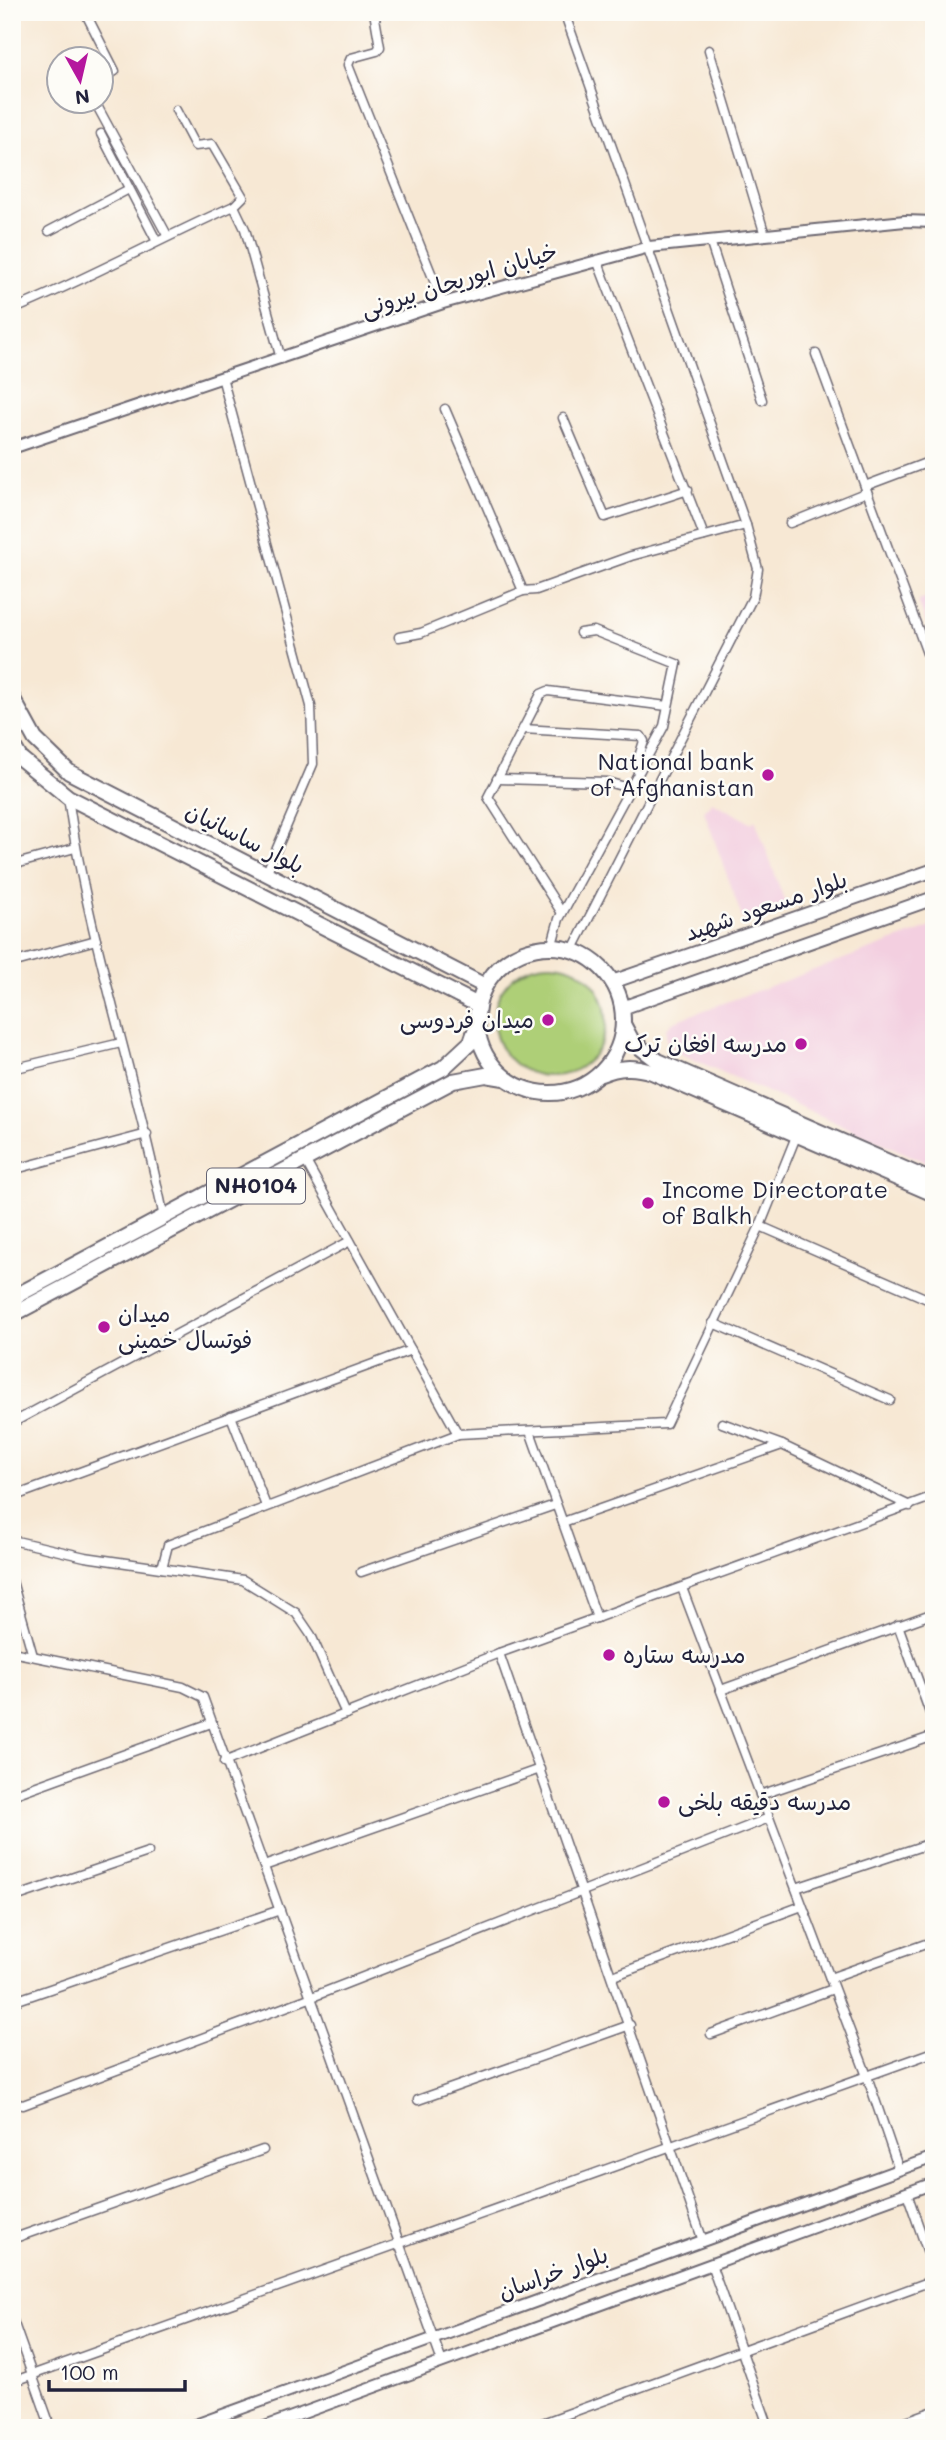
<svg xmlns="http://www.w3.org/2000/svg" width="946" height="2440" viewBox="0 0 946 2440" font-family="Mali,'Playpen Sans Arabic',sans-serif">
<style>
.built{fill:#f3cfe0}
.green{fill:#aecf77;stroke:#687859;stroke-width:2}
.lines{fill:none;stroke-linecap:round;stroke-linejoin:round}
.street-casing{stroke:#6d6771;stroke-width:11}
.secondary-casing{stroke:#6d6771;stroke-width:14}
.primary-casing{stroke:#6d6771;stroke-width:16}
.highway-casing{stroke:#6d6771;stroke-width:18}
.street{stroke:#fff;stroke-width:8}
.secondary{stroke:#fff;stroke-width:10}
.primary{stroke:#fff;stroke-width:12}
.highway{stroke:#fff;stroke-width:14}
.poi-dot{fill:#b5179e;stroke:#fdfcf7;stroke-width:2.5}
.labels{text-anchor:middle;stroke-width:5;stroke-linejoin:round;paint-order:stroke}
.shield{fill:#fdfcf7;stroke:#646373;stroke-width:2}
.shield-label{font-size:21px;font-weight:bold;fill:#22223b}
.street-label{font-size:23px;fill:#22223b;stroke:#fdfcf7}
.poi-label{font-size:23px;fill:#22223b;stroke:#fdfcf7;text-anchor:start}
</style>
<rect width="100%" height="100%" fill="#fdfcf7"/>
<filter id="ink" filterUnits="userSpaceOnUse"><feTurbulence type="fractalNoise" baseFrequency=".0143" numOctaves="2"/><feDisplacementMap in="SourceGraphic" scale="14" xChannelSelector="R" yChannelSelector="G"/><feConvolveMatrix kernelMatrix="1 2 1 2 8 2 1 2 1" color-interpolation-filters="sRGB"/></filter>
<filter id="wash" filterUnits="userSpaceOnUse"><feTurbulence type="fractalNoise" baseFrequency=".00686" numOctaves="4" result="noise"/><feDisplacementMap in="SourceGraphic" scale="28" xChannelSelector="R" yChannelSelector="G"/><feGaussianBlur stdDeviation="1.57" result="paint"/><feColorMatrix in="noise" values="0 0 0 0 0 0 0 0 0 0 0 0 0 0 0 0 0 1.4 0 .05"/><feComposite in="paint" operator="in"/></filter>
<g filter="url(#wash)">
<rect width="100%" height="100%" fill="#f7e8d4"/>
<!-- built -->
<g class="built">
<polygon points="934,595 934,645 918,601"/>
<polygon points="712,802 752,823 755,819 787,908 744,923 704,811"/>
<polygon points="934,926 934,1166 679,1053 666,1041 666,1029 672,1022"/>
</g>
<!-- green -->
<circle class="green" cx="550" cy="1020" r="56"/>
</g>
<g filter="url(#ink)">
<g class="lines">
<defs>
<g id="street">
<polyline points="85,12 115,71 102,79"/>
<polyline points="374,12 380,47 377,51 351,58 348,65 443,303"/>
<polyline points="564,12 746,525 758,569 753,597 572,951"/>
<polyline points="709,50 765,235"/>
<polyline points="95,102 167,235"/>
<polyline points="176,110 195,146 212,144 243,197 234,206 245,229 281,359"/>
<polyline points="101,134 156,240"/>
<polyline points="49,231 129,189"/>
<polyline points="710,241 762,400"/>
<polyline points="597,260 704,536"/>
<path d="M12,310C88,279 159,239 234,206"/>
<polyline points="816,354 934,672"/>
<polyline points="222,377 311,706 313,764 266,874"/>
<polyline points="445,409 523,591 536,590 631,556 746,525"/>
<polyline points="563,418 605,517 688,490"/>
<polyline points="865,486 934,460"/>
<polyline points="790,523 867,492"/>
<polyline points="399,637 421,633 523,591"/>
<polyline points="523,729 641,736 644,741 637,763 638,771"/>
<polyline points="497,779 607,782 629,788"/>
<path d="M68,797C88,940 136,1077 164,1218"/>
<polyline points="12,865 75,848"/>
<polyline points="562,913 488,797 541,694 548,691 667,706"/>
<polyline points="551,948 559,919 664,726 677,664 594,631 580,633"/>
<polyline points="12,963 96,940"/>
<polyline points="12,1069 121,1043"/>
<polyline points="305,1160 458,1434"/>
<polyline points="12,1170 147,1134"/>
<polyline points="760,1226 934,1302"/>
<polyline points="713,1323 890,1400"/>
<polyline points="231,1416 266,1506"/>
<polyline points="12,1423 350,1241"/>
<polyline points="722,1423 782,1445 910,1506"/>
<polyline points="530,1431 597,1618"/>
<polyline points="12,1497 411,1350"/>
<polyline points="563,1522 782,1445"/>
<polyline points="12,1540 85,1557 243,1580 296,1613 311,1635 346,1714"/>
<polyline points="162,1568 168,1545 458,1434 666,1424 760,1226 797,1134"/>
<polyline points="361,1572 555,1505"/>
<polyline points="12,1581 33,1656"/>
<polyline points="682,1588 867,2076 899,2170"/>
<polyline points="898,1625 934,1724"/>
<polyline points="12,1652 183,1687 203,1697 442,2362"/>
<polyline points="499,1653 703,2241"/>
<polyline points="721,1690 934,1613"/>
<polyline points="224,1762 499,1653 934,1496"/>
<polyline points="12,1795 211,1723"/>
<polyline points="760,1795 934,1736"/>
<polyline points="264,1866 540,1769"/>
<polyline points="796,1888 934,1842"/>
<polyline points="12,1898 148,1852"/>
<polyline points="613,1976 802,1906"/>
<polyline points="830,1978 934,1941"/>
<polyline points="12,2002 280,1910"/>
<polyline points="711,2034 833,1989"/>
<polyline points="12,2092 16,2103 23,2105 312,1997 769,1818"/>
<polyline points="418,2100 630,2025"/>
<polyline points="907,2193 934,2270"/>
<polyline points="12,2239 263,2150"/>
<polyline points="711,2264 769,2428"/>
<polyline points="12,2318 51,2428"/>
<polyline points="12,2382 934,2052"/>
<polyline points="529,2428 934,2280"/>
<polyline points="887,2428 934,2411"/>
</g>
<g id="secondary">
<polyline points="12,448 443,303 649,247 905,221 934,222"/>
<polyline points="187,2428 934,2157"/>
<polyline points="262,2428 934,2183"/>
</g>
<g id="primary">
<polyline points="612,982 934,870"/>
<polyline points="622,1008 934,898"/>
</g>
<g id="highway">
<polyline points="12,697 35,739 69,772 485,986"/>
<polyline points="12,744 20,758 68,797 478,1005"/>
<circle cx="550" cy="1020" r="73"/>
<polyline points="623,1024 632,1041 658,1061 934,1182"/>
<path d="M601,1074C619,1067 633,1066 652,1072L934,1194"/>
<polyline points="12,1298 443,1068 471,1042 477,1025"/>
<polyline points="12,1315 453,1081 486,1075 504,1078"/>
</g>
</defs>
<!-- street casing -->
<use href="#street" class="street-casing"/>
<!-- secondary casing -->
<use href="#secondary" class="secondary-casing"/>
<!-- primary casing -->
<use href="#primary" class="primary-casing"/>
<!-- highway casing -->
<use href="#highway" class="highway-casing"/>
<!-- street -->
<use href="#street" class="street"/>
<!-- secondary -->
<use href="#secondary" class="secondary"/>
<!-- primary -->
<use href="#primary" class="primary"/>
<!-- highway -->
<use href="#highway" class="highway"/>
</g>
</g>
<!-- markers -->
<g class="poi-dot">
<circle cx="768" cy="775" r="7"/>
<circle cx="548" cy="1020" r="7"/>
<circle cx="801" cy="1044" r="7"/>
<circle cx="648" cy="1203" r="7"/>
<circle cx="104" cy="1327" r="7"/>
<circle cx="609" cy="1655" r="7"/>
<circle cx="664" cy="1802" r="7"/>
</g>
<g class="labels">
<!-- shield labels -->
<rect class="shield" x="207" y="1168.5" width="98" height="35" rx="5"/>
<g class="shield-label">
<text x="256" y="1193">NH0104</text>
</g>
<!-- street labels -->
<g class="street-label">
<text transform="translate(459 280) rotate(-17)" y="8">خیابان ابوریحان بیرونی</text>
<text transform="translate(245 838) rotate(27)" y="8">بلوار ساسانیان</text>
<text transform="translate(766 906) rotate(-19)" y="8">بلوار مسعود شهید</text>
<text transform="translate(553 2273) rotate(-20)" y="8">بلوار خراسان</text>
</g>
<!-- poi labels -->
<g class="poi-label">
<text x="754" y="770" text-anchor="end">National bank<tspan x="754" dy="26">of Afghanistan</tspan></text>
<text x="534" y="1028" text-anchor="end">میدان فردوسی</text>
<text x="787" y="1052" text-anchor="end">مدرسه افغان ترک</text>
<text x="662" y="1198">Income Directorate<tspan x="662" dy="26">of Balkh</tspan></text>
<text x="118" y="1322">میدان<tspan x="118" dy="26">فوتسال خمینی</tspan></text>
<text x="623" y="1663">مدرسه ستاره</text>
<text x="678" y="1810">مدرسه دقيقه بلخى</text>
</g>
</g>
<!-- margin -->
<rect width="946" height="2440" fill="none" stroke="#fdfcf7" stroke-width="42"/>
<!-- north arrow -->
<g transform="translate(80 80) rotate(172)"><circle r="33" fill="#fdfcf7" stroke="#a5a5ac" stroke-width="2"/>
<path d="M0-5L12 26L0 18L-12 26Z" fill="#b5179e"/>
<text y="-10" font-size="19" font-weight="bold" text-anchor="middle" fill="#22223b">N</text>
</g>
<!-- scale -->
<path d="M49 2380v10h136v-10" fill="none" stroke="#22223b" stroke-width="3.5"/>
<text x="60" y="2380" font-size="21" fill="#22223b" stroke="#fdfcf7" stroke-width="5" paint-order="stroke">100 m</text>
</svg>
